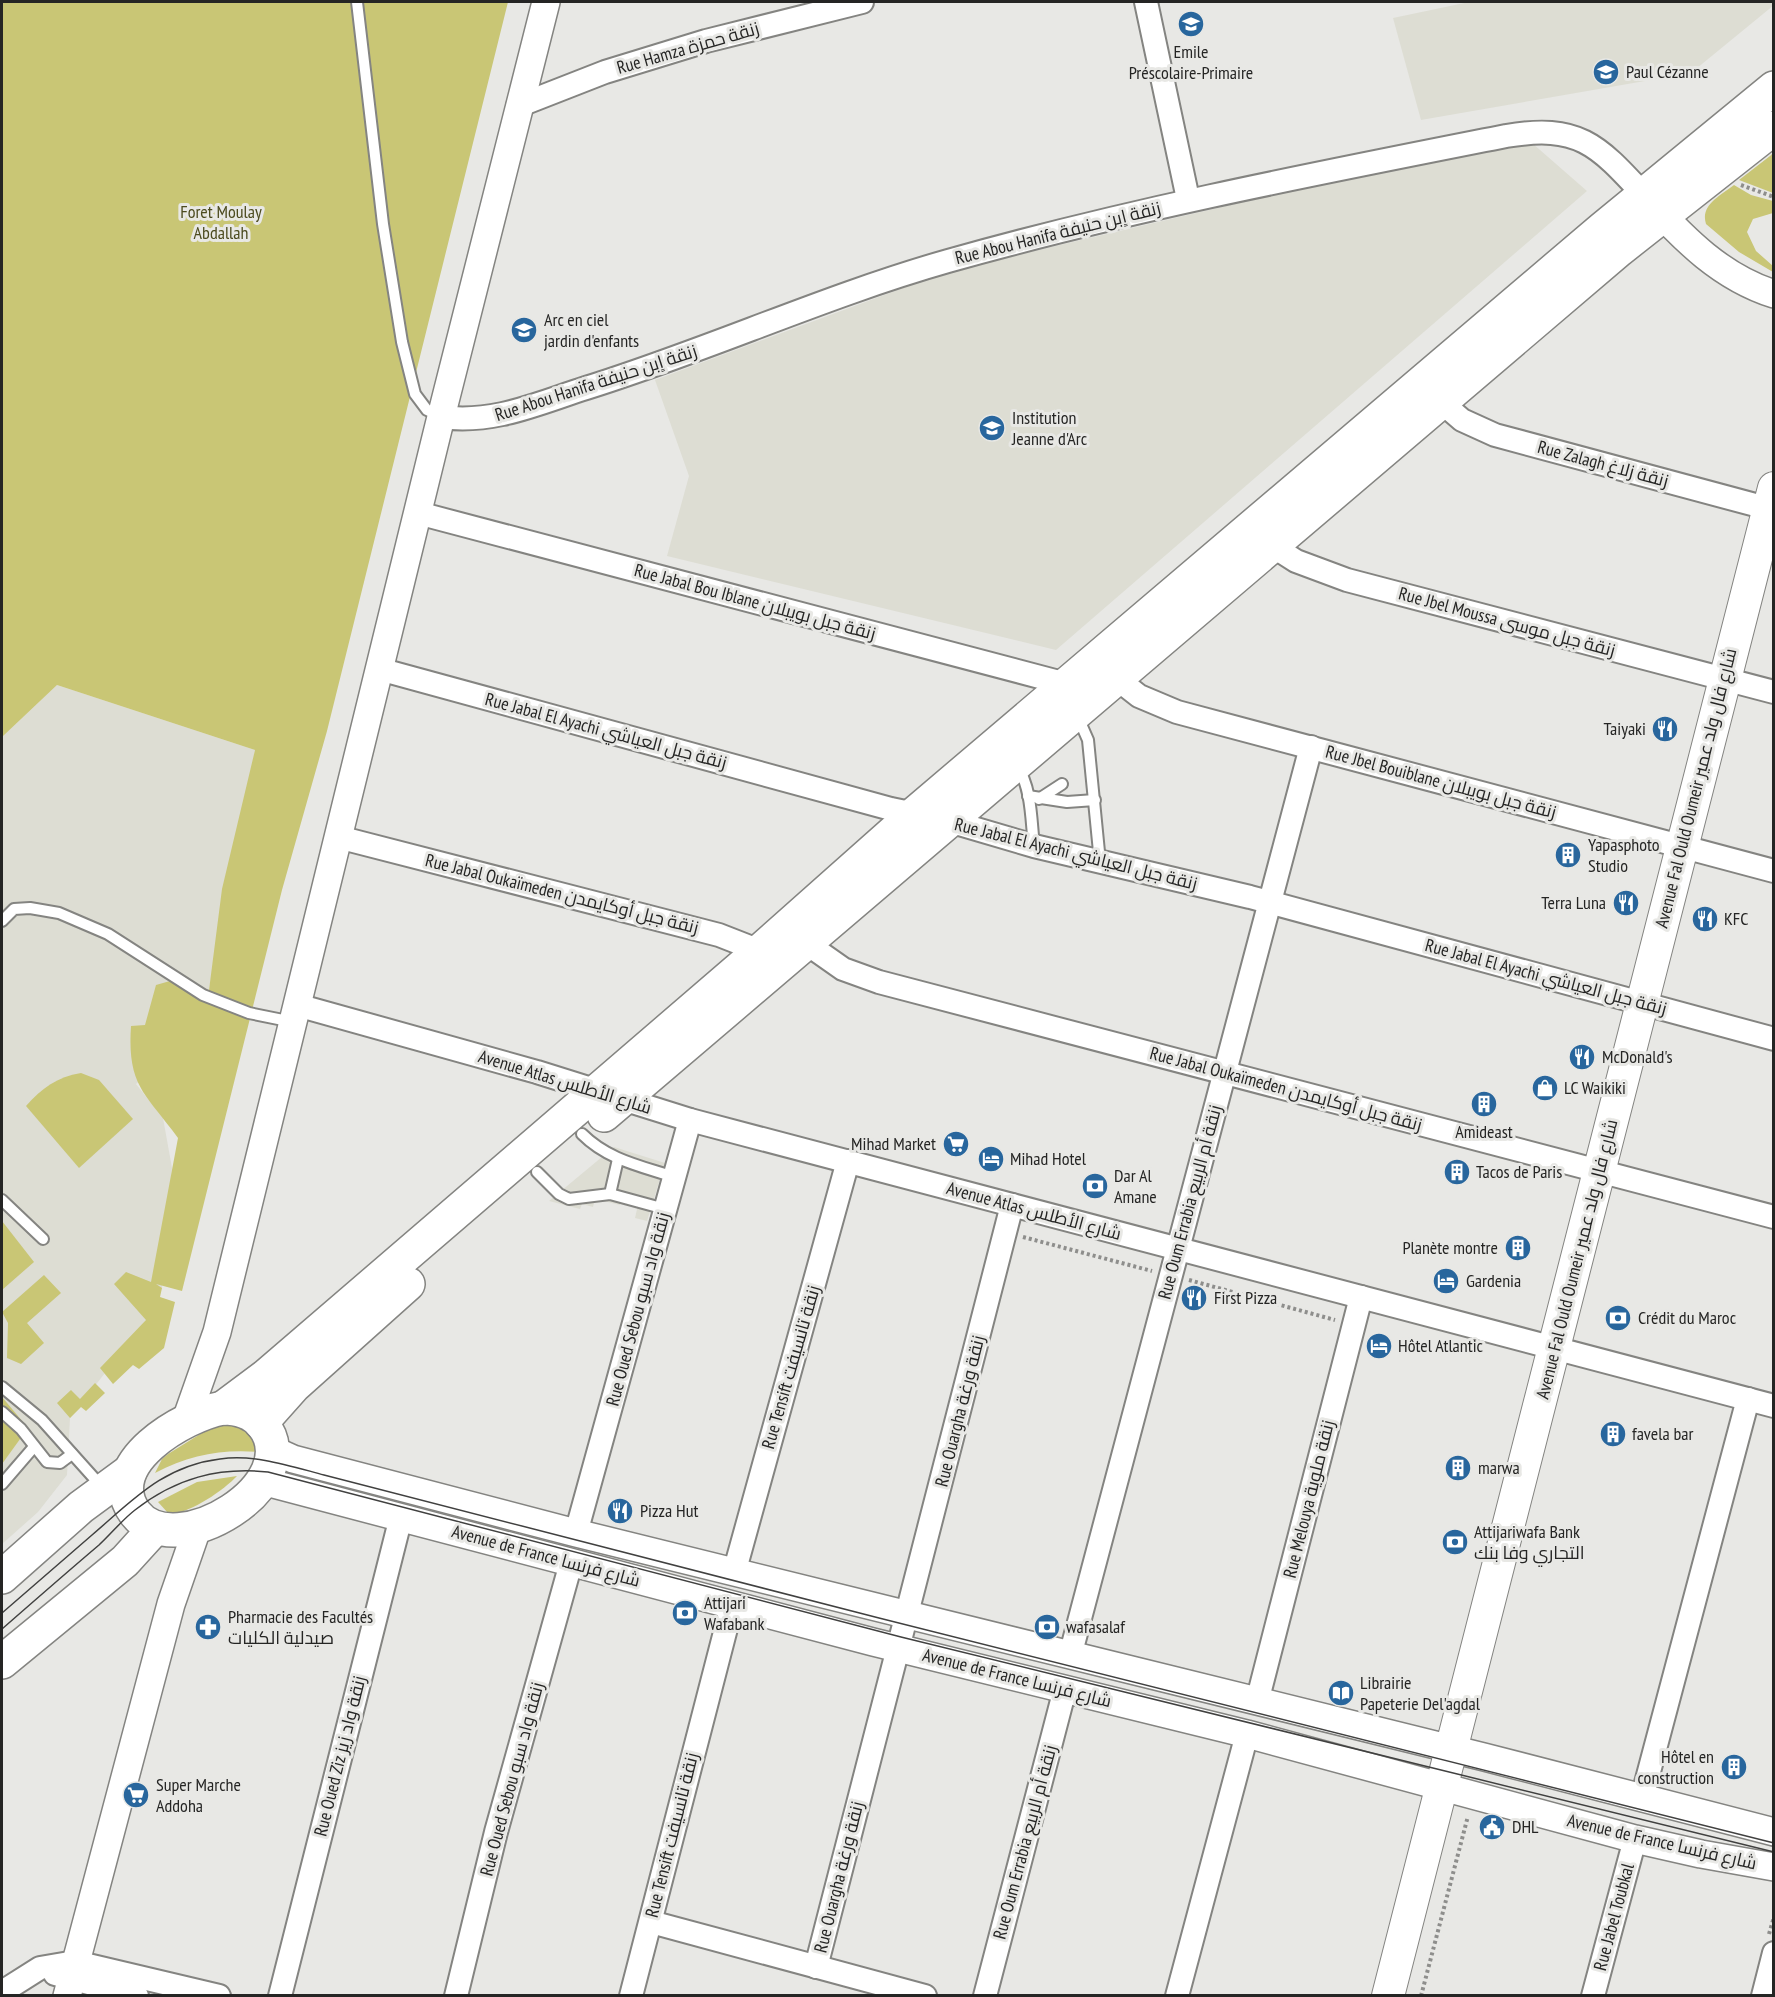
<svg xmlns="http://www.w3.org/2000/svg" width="1775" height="1997" viewBox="0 0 1775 1997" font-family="'PT Sans Narrow',Cairo,sans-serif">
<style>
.built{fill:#ddddd3}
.green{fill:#c9c675}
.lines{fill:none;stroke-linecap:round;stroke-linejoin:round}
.service-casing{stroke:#848481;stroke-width:14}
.minor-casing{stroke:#848481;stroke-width:26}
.tertiary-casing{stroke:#848481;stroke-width:30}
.secondary-casing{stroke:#848481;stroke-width:34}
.primary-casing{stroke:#848481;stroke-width:36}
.path{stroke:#8e8e8c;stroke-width:4;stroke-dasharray:3 3;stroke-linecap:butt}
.service{stroke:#fff;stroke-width:10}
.minor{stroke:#fff;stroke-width:22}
.tertiary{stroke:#fff;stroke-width:27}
.secondary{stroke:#fff;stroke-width:32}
.primary{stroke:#fff;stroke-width:33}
.tram{stroke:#414140;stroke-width:1.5}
.labels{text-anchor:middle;stroke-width:6;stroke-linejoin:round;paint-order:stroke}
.street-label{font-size:18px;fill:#252524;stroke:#e8e8e5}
.poi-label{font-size:18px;fill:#252524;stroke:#e8e8e5;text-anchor:start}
.park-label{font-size:18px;fill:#4c4b1f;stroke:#e8e8e5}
</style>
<rect width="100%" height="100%" fill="#e8e8e5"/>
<!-- built -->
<g class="built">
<polygon points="1469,2 1773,2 1774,5 1691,73 1421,120 1393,18"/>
<polygon points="1524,136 1587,191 1056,650 667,556 689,476 655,380 949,271"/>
<polygon points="57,685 255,750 202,1025 136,1084 163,1118 172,1168 162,1288 146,1320 70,1418 67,1475 38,1512 2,1544 2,737"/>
<polygon points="614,1147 665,1163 647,1221 635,1218 638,1205 621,1201 620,1205 595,1199 593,1207 582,1204 580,1209 549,1201"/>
</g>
<!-- green -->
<g class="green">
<path d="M2,2H508L327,731L282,890L182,1291L156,1284L162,1288L160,1297L175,1302L164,1348L139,1369L133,1365L113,1384L100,1368L146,1320L114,1284L126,1272L151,1282L178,1138C145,1093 127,1086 131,1026L145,1025L156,985L170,981L209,990L222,889L255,750L57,685L2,737Z"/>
<polygon points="1773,153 1773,193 1739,180 1770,156"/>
<path d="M1734,185L1751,195L1773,201V213L1753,219L1747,232L1756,251L1773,266V272L1739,252L1706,224C1700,205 1720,196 1734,185Z"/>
<path d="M81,1073L99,1080L133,1119L79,1168L26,1106C42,1088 57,1077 81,1073Z"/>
<polygon points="2,1221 34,1262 2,1290"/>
<polygon points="44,1275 61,1293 27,1323 44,1343 21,1364 7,1358 8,1323 2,1312"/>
<polygon points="95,1383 105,1393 86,1411 81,1407 70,1418 57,1403 71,1390 80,1399"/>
<polygon points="2,1397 28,1428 2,1464"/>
<path d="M218,1423C244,1425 250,1427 259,1452C221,1449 189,1455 155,1473L162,1459L168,1454Z"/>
<path d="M237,1476C224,1490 187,1516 168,1513L158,1502L197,1482Z"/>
</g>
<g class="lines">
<defs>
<g id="service">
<polyline points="357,2 383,224 402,342 415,394 427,410 440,416"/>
<polyline points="1077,715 1088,740 1100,862"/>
<path d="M1017,766C1032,788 1031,821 1034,846"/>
<polyline points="1028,796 1067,802 1095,800"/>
<polyline points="1039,799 1062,784"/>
<polyline points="2,921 14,909 30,908 59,913 108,934 203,995 249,1013 293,1022"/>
<path d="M582,1134C608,1160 641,1166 674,1177"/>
<polyline points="537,1172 559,1194 569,1199 610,1194 665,1209"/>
<polyline points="610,1194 618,1159"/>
<polyline points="2,1200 43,1239"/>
<polyline points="2,1387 42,1420 102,1487"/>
<polyline points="2,1412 21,1429 47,1462 60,1463 72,1454"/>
<polyline points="2,1484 33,1448"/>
</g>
<g id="minor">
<polyline points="1146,2 1188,199"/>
<polyline points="518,106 605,72 706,41 862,2"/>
<polyline points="1440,401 1462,420 1495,435 1774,510"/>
<path d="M441,417C494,424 536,404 586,388C708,350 825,296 948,261C1132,209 1319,173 1506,136C1578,124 1597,144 1643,194"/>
<polyline points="418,513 1055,681 1073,690"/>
<polyline points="1260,538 1296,561 1347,580 1774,692"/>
<polyline points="379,669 891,809 949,821 1034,846 1250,897 1774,1039"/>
<polyline points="1116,678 1139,696 1177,712 1774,871"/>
<polyline points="338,837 719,935 770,955"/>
<polyline points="806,943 843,969 879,982 1774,1217"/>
<polyline points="297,1005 537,1072 690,1120 1774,1406"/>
<polyline points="576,1533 690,1120"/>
<polyline points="734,1573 848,1161"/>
<polyline points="1070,1656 1311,747"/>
<polyline points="1257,1702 1361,1297"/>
<polyline points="1642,1798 1748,1399"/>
<polyline points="651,1922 925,1996"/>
<polyline points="816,1967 1012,1205"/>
<polyline points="55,1974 137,1996"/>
<polyline points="2,1992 40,1968 75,1962 219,1996"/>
<polyline points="280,1996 401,1517"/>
<polyline points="456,1996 496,1832 571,1563"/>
<polyline points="631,1996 732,1605"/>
<polyline points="985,1996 1065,1689"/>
<polyline points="1177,1996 1247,1734"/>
<polyline points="1593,1996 1635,1839"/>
<polyline points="1763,1996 1774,1953"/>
</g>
<g id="tertiary">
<path d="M1649,201C1685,240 1721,277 1774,294"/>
<polyline points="186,1420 217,1332 441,417 546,2"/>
<polyline points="273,1450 293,1459 576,1533 1484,1757 1774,1832"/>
<polyline points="262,1481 873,1642 1247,1734 1635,1839 1701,1854 1774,1867"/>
<polyline points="67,1996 171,1604 198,1526"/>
</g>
<polyline id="secondary" points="1388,1996 1774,488"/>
<g id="primary">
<polyline points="604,1115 1619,250 1774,128"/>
<polyline points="223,1408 267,1375 761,950 914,814 1602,229 1774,88"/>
<path d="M223,1408C239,1408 253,1412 263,1425C309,1483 175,1566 135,1513C99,1464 184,1415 223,1408Z"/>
<polyline points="261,1423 294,1386 408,1284"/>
<polyline points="2,1577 81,1507 130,1471"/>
<polyline points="2,1662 125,1561 155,1528"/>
</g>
</defs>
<!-- service casing -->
<use href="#service" class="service-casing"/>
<!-- minor casing -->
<use href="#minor" class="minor-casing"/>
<!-- tertiary casing -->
<use href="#tertiary" class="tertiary-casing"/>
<!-- secondary casing -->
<use href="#secondary" class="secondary-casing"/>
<!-- primary casing -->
<use href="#primary" class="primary-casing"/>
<!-- path -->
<g class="path">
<polyline points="1741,185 1774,197"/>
<polyline points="1023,1237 1152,1271"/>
<polyline points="1189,1280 1335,1320"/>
<polyline points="1769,1934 1774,1917"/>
<polyline points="1421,1996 1468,1816"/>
</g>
<!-- service -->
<use href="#service" class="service"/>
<!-- minor -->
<use href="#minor" class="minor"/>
<!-- tertiary -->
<use href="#tertiary" class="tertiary"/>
<!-- secondary -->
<use href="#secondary" class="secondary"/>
<!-- primary -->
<use href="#primary" class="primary"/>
<!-- tram -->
<g class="tram">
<path d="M2,1613C32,1587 62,1561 92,1535C133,1500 163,1466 220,1459C255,1454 290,1466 324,1475L879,1618L1774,1843"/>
<path d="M2,1629C34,1601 66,1573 99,1545C111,1534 122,1520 135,1510C176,1478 218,1467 268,1472L901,1637L1774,1852"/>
</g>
</g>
<!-- icons -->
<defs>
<symbol id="school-disc" viewBox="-11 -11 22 22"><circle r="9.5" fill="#28669d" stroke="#e8e8e5"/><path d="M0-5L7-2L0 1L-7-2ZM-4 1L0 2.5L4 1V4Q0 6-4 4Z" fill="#fff"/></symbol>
<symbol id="restaurant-disc" viewBox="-11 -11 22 22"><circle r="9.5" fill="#28669d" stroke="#e8e8e5"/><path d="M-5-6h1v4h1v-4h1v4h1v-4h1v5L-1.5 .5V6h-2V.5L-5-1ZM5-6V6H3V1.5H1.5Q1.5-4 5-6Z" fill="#fff"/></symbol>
<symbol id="building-disc" viewBox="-11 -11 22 22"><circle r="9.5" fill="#28669d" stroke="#e8e8e5"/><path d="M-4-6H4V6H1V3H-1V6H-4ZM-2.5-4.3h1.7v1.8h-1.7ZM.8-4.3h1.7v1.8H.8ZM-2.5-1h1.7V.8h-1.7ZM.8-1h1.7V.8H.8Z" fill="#fff"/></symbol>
<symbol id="shop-disc" viewBox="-11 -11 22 22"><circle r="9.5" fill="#28669d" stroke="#e8e8e5"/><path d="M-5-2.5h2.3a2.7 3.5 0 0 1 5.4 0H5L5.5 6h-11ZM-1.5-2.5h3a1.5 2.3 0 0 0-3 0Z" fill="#fff"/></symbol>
<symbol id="supermarket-disc" viewBox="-11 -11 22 22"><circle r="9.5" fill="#28669d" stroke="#e8e8e5"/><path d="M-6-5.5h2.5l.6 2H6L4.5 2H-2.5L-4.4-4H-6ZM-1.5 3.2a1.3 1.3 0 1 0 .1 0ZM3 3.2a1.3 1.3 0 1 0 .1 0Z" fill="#fff"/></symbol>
<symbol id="hotel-disc" viewBox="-11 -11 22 22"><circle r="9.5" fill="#28669d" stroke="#e8e8e5"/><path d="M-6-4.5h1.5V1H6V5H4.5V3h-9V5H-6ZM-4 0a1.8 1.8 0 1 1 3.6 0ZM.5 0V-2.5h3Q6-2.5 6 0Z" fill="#fff"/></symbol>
<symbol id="bank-disc" viewBox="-11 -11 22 22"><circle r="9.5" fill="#28669d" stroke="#e8e8e5"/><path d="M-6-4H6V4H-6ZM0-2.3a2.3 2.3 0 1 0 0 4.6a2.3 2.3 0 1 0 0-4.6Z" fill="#fff"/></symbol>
<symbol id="pharmacy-disc" viewBox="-11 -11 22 22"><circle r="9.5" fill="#28669d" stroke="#e8e8e5"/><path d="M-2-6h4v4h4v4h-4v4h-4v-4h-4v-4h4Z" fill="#fff"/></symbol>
<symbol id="library-disc" viewBox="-11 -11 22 22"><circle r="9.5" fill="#28669d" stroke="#e8e8e5"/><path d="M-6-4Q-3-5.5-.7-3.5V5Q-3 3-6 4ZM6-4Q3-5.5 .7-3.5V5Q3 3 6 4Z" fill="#fff"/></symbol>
<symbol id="civic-disc" viewBox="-11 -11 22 22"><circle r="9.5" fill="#28669d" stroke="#e8e8e5"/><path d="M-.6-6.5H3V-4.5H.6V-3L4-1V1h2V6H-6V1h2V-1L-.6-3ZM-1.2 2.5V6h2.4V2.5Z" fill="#fff"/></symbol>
</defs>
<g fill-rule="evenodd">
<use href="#school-disc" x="1176" y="9" width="30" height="30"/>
<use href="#school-disc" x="1591" y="57" width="30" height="30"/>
<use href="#school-disc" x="509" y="315" width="30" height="30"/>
<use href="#school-disc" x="977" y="413" width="30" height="30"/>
<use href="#restaurant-disc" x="1650" y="714" width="30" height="30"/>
<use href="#building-disc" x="1553" y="840" width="30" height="30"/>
<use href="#restaurant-disc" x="1611" y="888" width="30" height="30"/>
<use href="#restaurant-disc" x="1690" y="904" width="30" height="30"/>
<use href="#restaurant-disc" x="1567" y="1042" width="30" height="30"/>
<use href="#shop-disc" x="1530" y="1073" width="30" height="30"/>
<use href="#building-disc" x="1469" y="1089" width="30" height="30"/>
<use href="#supermarket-disc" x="941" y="1129" width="30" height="30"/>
<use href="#hotel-disc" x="976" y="1144" width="30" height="30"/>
<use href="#building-disc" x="1442" y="1157" width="30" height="30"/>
<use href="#bank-disc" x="1080" y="1171" width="30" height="30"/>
<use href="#building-disc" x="1503" y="1233" width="30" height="30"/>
<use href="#hotel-disc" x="1431" y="1266" width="30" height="30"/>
<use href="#restaurant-disc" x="1179" y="1283" width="30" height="30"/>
<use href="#bank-disc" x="1603" y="1303" width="30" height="30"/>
<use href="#hotel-disc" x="1364" y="1331" width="30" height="30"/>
<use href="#building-disc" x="1598" y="1419" width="30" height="30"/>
<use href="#building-disc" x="1443" y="1453" width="30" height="30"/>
<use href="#restaurant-disc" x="605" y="1496" width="30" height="30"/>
<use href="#bank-disc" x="1440" y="1527" width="30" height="30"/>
<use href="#bank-disc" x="670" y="1598" width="30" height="30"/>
<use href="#pharmacy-disc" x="193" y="1612" width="30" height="30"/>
<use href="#bank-disc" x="1032" y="1612" width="30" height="30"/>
<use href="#library-disc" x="1326" y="1678" width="30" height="30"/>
<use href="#building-disc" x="1719" y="1752" width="30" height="30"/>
<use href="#supermarket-disc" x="121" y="1780" width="30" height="30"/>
<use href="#civic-disc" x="1477" y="1812" width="30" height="30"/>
</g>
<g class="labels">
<!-- street labels -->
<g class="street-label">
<text transform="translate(688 48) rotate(-16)" y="6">Rue Hamza زنقة حمزة</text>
<text transform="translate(1058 233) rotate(-14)" y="6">Rue Abou Hanifa زنقة اٍبن حنيفة</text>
<text transform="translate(596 383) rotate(-18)" y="6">Rue Abou Hanifa زنقة اٍبن حنيفة</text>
<text transform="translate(1603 464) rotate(15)" y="6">Rue Zalagh زنقة زلاغ</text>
<text transform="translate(755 602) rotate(15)" y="6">Rue Jabal Bou Iblane زنقة جبل بويبلان</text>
<text transform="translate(1507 622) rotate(15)" y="6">Rue Jbel Moussa زنقة جبل موسى</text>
<text transform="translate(606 731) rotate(15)" y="6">Rue Jabal El Ayachi زنقة جبل العياشي</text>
<text transform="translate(1441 782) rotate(15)" y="6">Rue Jbel Bouiblane زنقة جبل بويبلان</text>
<text transform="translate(1696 788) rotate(-76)" y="6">Avenue Fal Ould Oumeir شارع فال ولد عمير</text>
<text transform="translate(1076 854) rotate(14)" y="6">Rue Jabal El Ayachi زنقة جبل العياشي</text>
<text transform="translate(562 894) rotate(14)" y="6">Rue Jabal Oukaïmeden زنقة جبل أوكايمدن</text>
<text transform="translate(1546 977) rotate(15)" y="6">Rue Jabal El Ayachi زنقة جبل العياشي</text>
<text transform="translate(565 1082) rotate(17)" y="6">Avenue Atlas شارع الأطلس</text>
<text transform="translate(1286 1089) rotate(15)" y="6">Rue Jabal Oukaïmeden زنقة جبل أوكايمدن</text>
<text transform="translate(1190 1202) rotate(-75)" y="6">Rue Oum Errabia زنقة أم الربيع</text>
<text transform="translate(1034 1211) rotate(15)" y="6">Avenue Atlas شارع الأطلس</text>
<text transform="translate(1577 1259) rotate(-76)" y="6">Avenue Fal Ould Oumeir شارع فال ولد عمير</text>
<text transform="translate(638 1309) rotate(-75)" y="6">Rue Oued Sebou زنقة واد سبو</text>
<text transform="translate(791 1367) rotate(-74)" y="6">Rue Tensift زنقة تانسيفت</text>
<text transform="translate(960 1411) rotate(-76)" y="6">Rue Ouargha زنقة ورغة</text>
<text transform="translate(1309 1499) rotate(-76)" y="6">Rue Melouya زنقة ملوية</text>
<text transform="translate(546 1556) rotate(15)" y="6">Avenue de France شارع فرنسا</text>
<text transform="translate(1017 1678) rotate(14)" y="6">Avenue de France شارع فرنسا</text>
<text transform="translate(340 1756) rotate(-76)" y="6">Rue Oued Ziz زنقة واد زيز</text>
<text transform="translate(512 1779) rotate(-75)" y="6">Rue Oued Sebou زنقة واد سبو</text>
<text transform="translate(672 1835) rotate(-76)" y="6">Rue Tensift زنقة تانسيفت</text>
<text transform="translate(1025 1842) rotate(-75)" y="6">Rue Oum Errabia زنقة أم الربيع</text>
<text transform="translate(1662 1842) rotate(13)" y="6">Avenue de France شارع فرنسا</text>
<text transform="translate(839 1877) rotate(-76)" y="6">Rue Ouargha زنقة ورغة</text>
<text transform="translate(1614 1917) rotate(-75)" y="6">Rue Jabel Toubkal</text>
</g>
<!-- poi labels -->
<g class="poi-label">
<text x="1191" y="58" text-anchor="middle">Emile<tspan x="1191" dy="21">Préscolaire-Primaire</tspan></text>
<text x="1626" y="78">Paul Cézanne</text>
<text x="544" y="326">Arc en ciel<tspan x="544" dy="21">jardin d'enfants</tspan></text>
<text x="1012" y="424">Institution<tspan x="1012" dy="21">Jeanne d'Arc</tspan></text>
<text x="1646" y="735" text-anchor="end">Taiyaki</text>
<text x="1588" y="851">Yapasphoto<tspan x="1588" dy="21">Studio</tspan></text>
<text x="1606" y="909" text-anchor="end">Terra Luna</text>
<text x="1724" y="925">KFC</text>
<text x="1602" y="1063">McDonald's</text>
<text x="1564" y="1094">LC Waikiki</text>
<text x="1484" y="1138" text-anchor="middle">Amideast</text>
<text x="936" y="1150" text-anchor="end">Mihad Market</text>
<text x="1010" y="1165">Mihad Hotel</text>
<text x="1476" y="1178">Tacos de Paris</text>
<text x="1114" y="1182">Dar Al<tspan x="1114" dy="21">Amane</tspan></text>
<text x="1498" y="1254" text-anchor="end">Planète montre</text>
<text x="1466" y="1287">Gardenia</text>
<text x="1214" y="1304">First Pizza</text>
<text x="1638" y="1324">Crédit du Maroc</text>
<text x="1398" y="1352">Hôtel Atlantic</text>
<text x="1632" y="1440">favela bar</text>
<text x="1478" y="1474">marwa</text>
<text x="640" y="1517">Pizza Hut</text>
<text x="1474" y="1538">Attijariwafa Bank<tspan x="1474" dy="21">التجاري وفا بنك</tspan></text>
<text x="704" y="1609">Attijari<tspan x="704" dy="21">Wafabank</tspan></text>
<text x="228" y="1623">Pharmacie des Facultés<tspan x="228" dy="21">صيدلية الكليات</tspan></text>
<text x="1066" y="1633">wafasalaf</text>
<text x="1360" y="1689">Librairie<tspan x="1360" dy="21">Papeterie Del'agdal</tspan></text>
<text x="1714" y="1763" text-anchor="end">Hôtel en<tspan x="1714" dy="21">construction</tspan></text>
<text x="156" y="1791">Super Marche<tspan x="156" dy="21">Addoha</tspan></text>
<text x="1512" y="1833">DHL</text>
</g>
<!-- park labels -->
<g class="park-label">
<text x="221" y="218">Foret Moulay<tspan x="221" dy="21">Abdallah</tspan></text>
</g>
</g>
<!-- border -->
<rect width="1775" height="1997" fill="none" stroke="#252524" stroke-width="6"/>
</svg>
